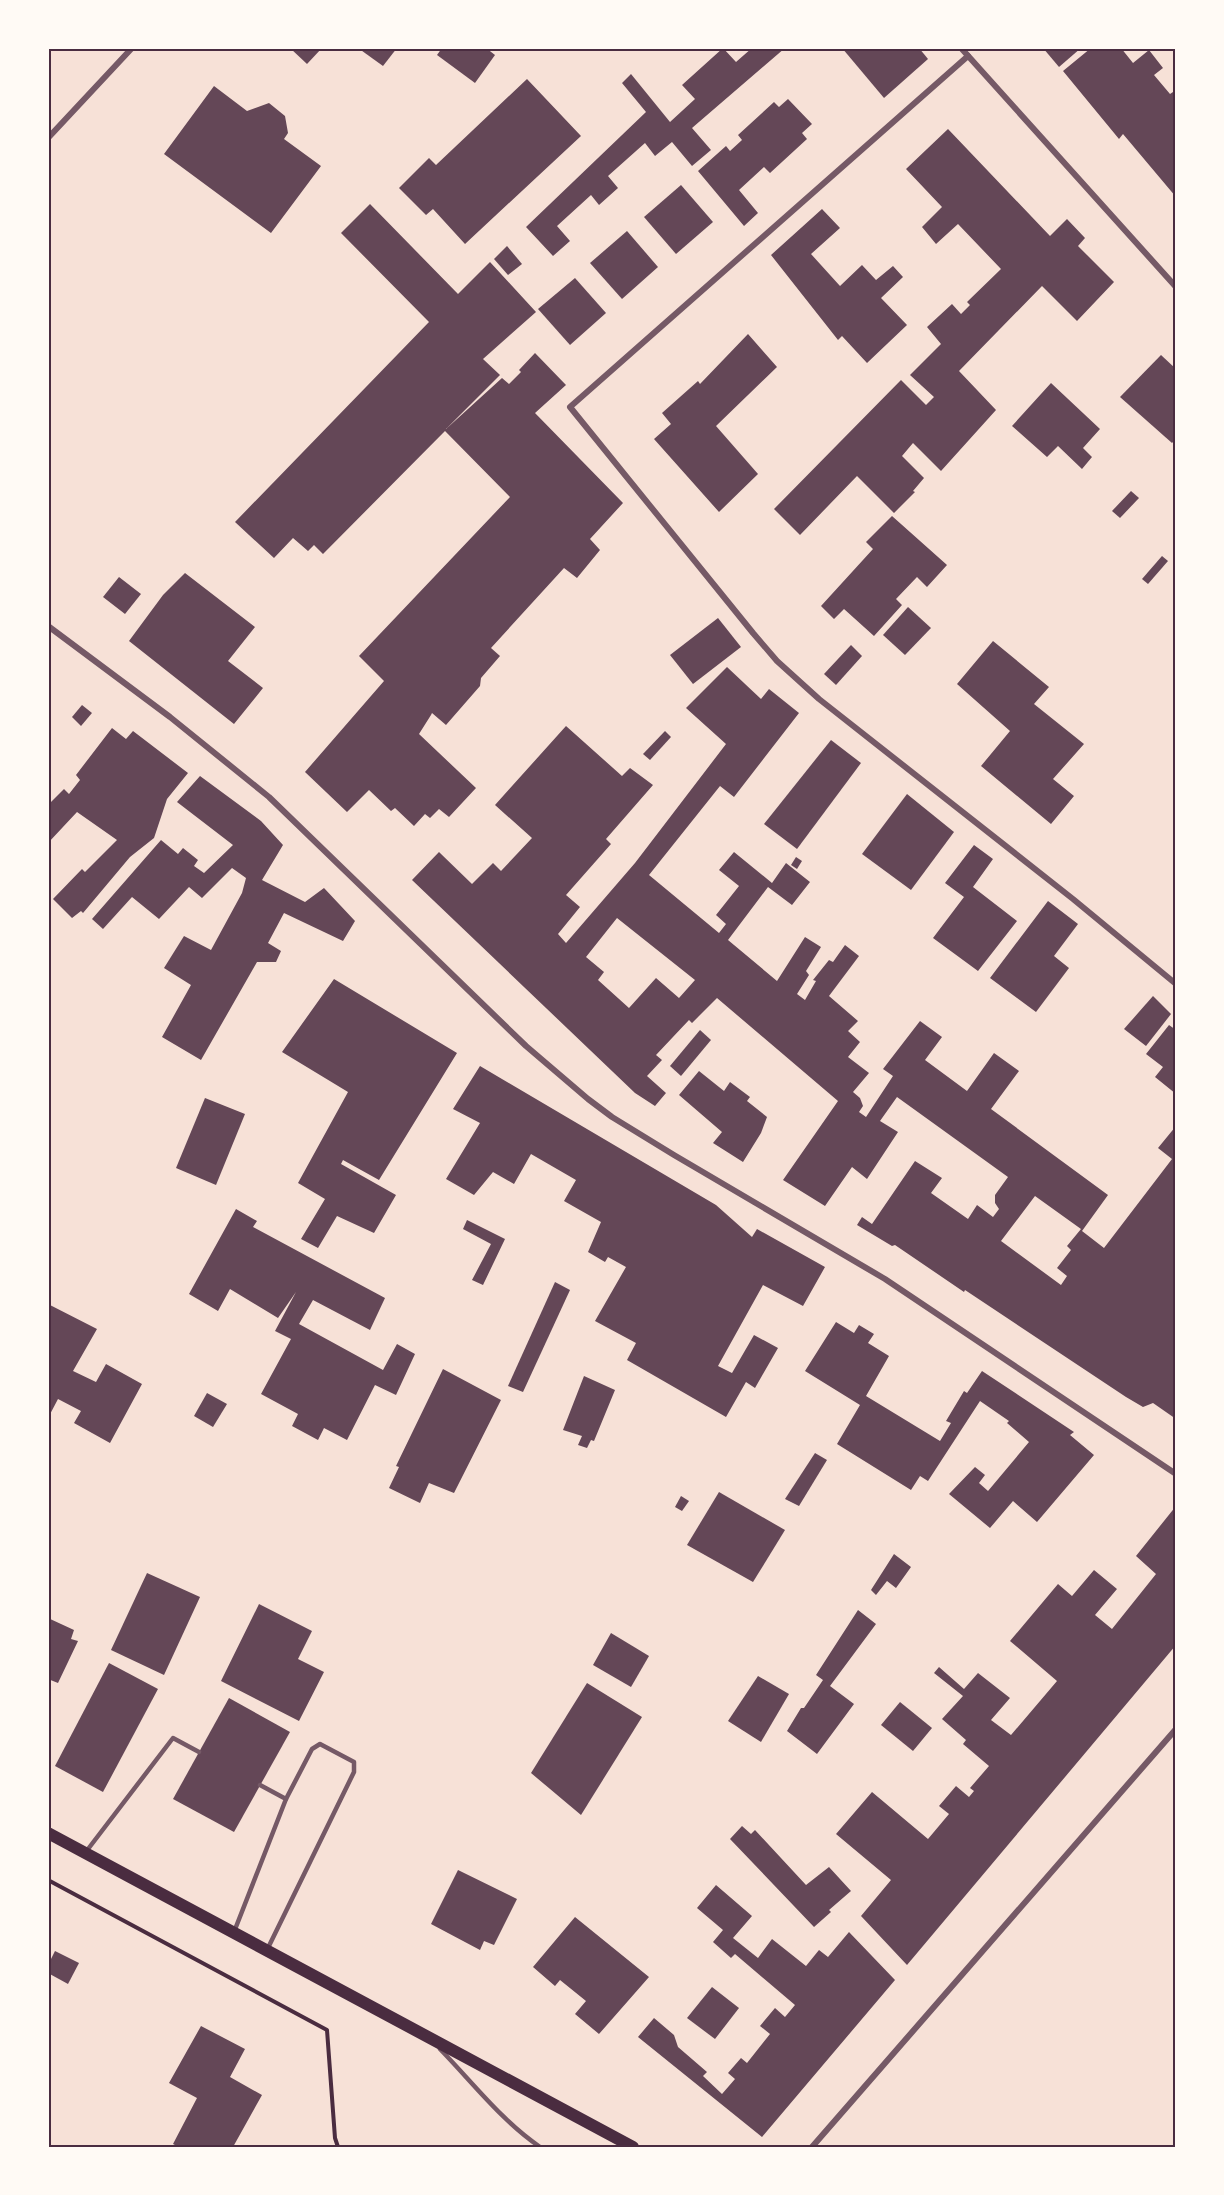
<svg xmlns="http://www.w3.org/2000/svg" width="1224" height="2195" viewBox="0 0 1224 2195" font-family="'DejaVu Sans',sans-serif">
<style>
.building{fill:#644757;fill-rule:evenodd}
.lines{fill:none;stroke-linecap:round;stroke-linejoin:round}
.path{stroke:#4a2c40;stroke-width:4}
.service{stroke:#755966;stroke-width:4.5}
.minor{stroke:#755966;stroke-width:6}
.secondary{stroke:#4a2c40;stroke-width:12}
.neatline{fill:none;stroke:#4a2c40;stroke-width:2}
</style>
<rect width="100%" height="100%" fill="#f7e1d7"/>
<!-- building -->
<g class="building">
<polygon points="290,48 322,48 307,64"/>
<polygon points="358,48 397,48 383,66"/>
<polygon points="442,48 486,48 495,55 475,83 437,55"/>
<polygon points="723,48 736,62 752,48 785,48 692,128 711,150 692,166 672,142 655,156 645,143 608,176 618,188 599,205 591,195 557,226 570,241 553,256 526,227 646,112 622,83 631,74 670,122 695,99 682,85"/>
<polygon points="842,48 919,48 928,59 884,98"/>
<polygon points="1043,48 1081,48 1059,67"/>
<polygon points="1091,48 1121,48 1133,63 1149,50 1163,68 1154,75 1170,94 1176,90 1176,197 1123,134 1119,139 1063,71"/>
<polygon points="527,79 581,136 465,244 433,209 426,215 399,188 429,158 436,165"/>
<polygon points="214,86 247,111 269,103 285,116 288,133 284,139 321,166 271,233 164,154"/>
<polygon points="788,99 812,124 802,133 807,139 770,173 764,167 739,190 758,213 744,226 698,171 726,146 730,151 742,140 738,135 774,102 779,107"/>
<polygon points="948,129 1050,236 1067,219 1085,238 1078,246 1114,282 1077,321 1042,286 959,371 996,410 941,471 913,443 902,456 924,478 913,491 915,492 894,513 857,476 800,535 774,509 901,380 926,405 934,397 910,375 941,344 927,327 952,304 961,314 970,305 967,302 1001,269 958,224 936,244 922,227 942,207 906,169"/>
<polygon points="681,185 713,222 676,254 644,217"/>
<polygon points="370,204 458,294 490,262 536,312 483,359 500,375 446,429 502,378 509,384 521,372 519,370 535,353 566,385 535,413 623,503 590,539 600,550 577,578 564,568 491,648 500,656 481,678 480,686 446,725 432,713 431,715 419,734 476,788 449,817 439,809 430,818 425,814 414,826 395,808 391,811 369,790 347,812 305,772 384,681 359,656 510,497 445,431 323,554 314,545 308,551 293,538 274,558 235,522 429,322 341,233"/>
<polygon points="822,209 840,228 811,254 840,286 862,265 876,280 893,266 903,277 881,298 907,325 867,363 842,336 838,340 771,255"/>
<polygon points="627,231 658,267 622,299 590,263"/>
<polygon points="507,246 522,264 508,275 494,259"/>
<polygon points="575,278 606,313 570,345 538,309"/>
<polygon points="748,334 777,367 716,426 758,474 719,512 654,439 671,424 662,413 698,381 700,384"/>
<polygon points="1161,355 1176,369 1176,439 1172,443 1120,397"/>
<polygon points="1051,383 1100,429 1083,448 1092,457 1082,469 1058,446 1047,457 1012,426"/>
<polygon points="1131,491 1139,498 1120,518 1112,511"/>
<polygon points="892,516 947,565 927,587 917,577 896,599 902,605 874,636 844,609 834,619 821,606 873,549 866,542"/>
<polygon points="1162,556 1168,561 1148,584 1142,579"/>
<polygon points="185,573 255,627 228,661 263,688 234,724 129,641 163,595"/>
<polygon points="119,577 141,594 125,614 103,597"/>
<polygon points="908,607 931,628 905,655 883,635"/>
<polygon points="718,618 741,647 693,684 670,655"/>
<polygon points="993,641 1049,687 1034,704 1084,744 1053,779 1074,796 1051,824 981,766 1010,731 957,684"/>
<polygon points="851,645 862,656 836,685 824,674"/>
<path d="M727,667L761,699L769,689L799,713L734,797L720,786L649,875L719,933L726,924L716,915L739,886L719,870L734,852L772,883L786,863L810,882L792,905L768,887L728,940L777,981L805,937L821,947L806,971L809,975L797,994L805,1000L816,981L813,980L829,960L833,962L845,945L859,956L829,996L858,1021L848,1031L860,1042L848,1057L869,1073L853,1092L860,1098L863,1106L859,1112L866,1117L893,1076L883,1069L920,1021L942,1037L925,1060L967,1091L994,1053L1019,1071L991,1109L1108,1195L1082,1231L1104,1248L1172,1159L1158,1148L1176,1126V1419L1153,1403L1143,1407L1126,1397L965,1290L964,1292L895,1245L892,1246L857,1225L862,1217L872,1224L915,1161L942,1178L931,1193L968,1219L977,1205L993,1217L999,1209L995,1203V1195L1008,1177L897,1097L880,1121L898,1132L867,1179L852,1167L825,1206L783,1180L838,1101L717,998L692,1023L689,1020L656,1055L662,1060L647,1076L666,1093L655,1106L635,1093L412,880L439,852L472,884L493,863L501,871L532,838L495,805L566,726L622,776L630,768L653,785L606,839L611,844L566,895L580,907L558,934L566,943L635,863L726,744L686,708ZM617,918L695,980L679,998L656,978L629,1008L598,980L604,972L586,957ZM1035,1196L1081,1229L1067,1246L1071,1250L1057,1268L1067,1276L1061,1285L1001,1241Z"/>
<polygon points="82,705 92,713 81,726 72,717"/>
<polygon points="112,728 126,739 133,731 188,773 167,799 154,838 130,857 83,913 81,911 72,918 53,899 82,869 85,872 117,840 77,812 48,843 48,805 64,789 69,794 80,780 76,775"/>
<polygon points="665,731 671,737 650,760 643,754"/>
<polygon points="831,740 861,763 797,849 764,824"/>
<polygon points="200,776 261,821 283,845 262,880 305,902 324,888 355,921 343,941 284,913 268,943 281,951 276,962 257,962 201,1060 162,1037 191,985 164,968 184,936 211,950 242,893 246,878 232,868 202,898 189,887 159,919 132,897 103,929 92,919 161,840 178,854 183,848 198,860 194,866 204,873 233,845 177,802"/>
<polygon points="907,794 954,832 911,890 862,854"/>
<polygon points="974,845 993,859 973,887 1017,921 978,971 933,938 964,897 945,883"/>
<polygon points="796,857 802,861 797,869 791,865"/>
<polygon points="1048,901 1078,924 1054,956 1069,968 1036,1012 990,978"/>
<polygon points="334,979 457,1053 379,1180 343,1160 341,1164 396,1195 374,1233 337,1216 318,1248 301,1239 325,1199 298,1183 348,1092 282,1052"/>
<polygon points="1153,996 1171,1014 1146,1046 1124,1029"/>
<polygon points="1169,1025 1176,1030 1176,1094 1155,1077 1163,1067 1146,1054"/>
<polygon points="700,1030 711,1040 681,1076 670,1066"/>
<polygon points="480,1066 716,1205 752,1237 757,1229 825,1267 803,1306 763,1285 718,1366 732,1373 754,1335 778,1348 755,1388 746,1382 726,1417 627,1360 636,1343 595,1321 626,1267 608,1257 605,1262 588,1252 601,1222 564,1201 576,1180 531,1154 514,1184 493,1172 474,1195 446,1179 480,1123 453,1109"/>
<polygon points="699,1071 724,1091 730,1082 750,1097 747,1101 767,1117 761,1133 743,1162 713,1143 722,1132 679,1095"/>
<polygon points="205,1098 245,1114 216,1185 176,1168"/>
<polygon points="236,1209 257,1221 253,1227 385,1298 370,1330 313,1300 299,1324 383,1370 397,1344 415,1354 396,1395 375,1385 347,1440 324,1428 318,1440 292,1426 298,1414 261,1394 291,1339 275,1331 296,1292 278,1318 230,1289 218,1311 189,1294"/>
<polygon points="467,1220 505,1239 483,1285 472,1280 491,1244 463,1229"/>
<polygon points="555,1282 570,1290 523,1392 508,1386"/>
<polygon points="48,1304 97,1329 73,1371 96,1382 106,1364 142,1384 110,1443 74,1423 81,1411 58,1399 48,1418"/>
<polygon points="836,1322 854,1333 859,1325 874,1334 868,1343 889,1356 866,1396 940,1441 951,1423 946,1421 964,1391 967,1393 982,1371 1074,1432 1070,1435 1094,1455 1037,1522 1013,1501 990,1528 949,1494 975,1467 985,1475 979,1483 988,1491 1029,1442 1007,1423 1009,1421 980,1401 928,1481 920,1476 911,1490 837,1444 860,1405 805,1371"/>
<polygon points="443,1369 501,1400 454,1493 429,1483 420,1503 389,1488 399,1467 396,1466"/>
<polygon points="584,1376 615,1390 594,1441 591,1440 587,1448 578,1445 582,1436 563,1430"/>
<polygon points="207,1393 227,1404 213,1427 194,1416"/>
<polygon points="815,1453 827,1460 799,1506 785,1499"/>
<polygon points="719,1492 785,1530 753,1582 687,1545"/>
<polygon points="681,1496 689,1501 682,1511 675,1507"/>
<polygon points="1176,1506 1176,1645 907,1965 861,1916 891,1880 836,1834 872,1792 928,1839 949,1814 939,1806 956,1786 969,1797 974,1791 970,1788 989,1766 963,1744 966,1740 942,1719 963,1696 934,1673 939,1667 964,1689 978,1673 1010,1698 991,1720 1011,1735 1057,1681 1010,1641 1058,1584 1072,1596 1094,1570 1117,1589 1095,1615 1112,1629 1156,1574 1136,1556"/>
<polygon points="894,1554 911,1567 896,1588 887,1581 876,1595 871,1590"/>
<polygon points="147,1573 200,1597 164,1675 111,1650"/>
<polygon points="259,1604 312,1631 298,1659 324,1672 299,1721 221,1681"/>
<polygon points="858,1610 876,1624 830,1686 854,1704 817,1754 787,1731 801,1708 804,1708 823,1680 816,1675"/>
<polygon points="48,1618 74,1630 71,1639 78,1641 58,1683 48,1679"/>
<polygon points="611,1633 649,1656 631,1687 593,1665"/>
<polygon points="109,1663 158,1689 103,1792 55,1766"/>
<polygon points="758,1676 789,1694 761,1742 728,1721"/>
<polygon points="587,1683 642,1717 581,1815 531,1773"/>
<polygon points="229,1698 290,1732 234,1832 173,1799"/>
<polygon points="900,1702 932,1728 913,1751 881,1725"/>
<polygon points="742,1826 751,1834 755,1830 806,1885 829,1867 851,1891 829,1910 831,1912 814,1927 730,1839"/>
<polygon points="458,1870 517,1899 494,1945 484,1941 480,1950 431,1924"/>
<polygon points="716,1885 752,1916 733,1938 758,1958 772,1939 806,1966 819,1950 828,1957 849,1932 895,1980 762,2137 638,2037 654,2018 674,2035 678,2047 707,2072 703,2076 722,2094 735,2079 728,2073 741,2058 747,2063 770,2034 760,2026 775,2008 785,2017 795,2005 735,1954 731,1958 713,1942 723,1930 697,1908"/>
<polygon points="575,1917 649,1977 599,2034 575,2014 586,2001 560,1980 555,1986 533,1967"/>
<polygon points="55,1951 79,1963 68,1984 48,1973 48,1965"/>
<polygon points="712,1987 739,2008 715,2039 687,2018"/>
<polygon points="201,2026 245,2049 230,2077 262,2095 233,2147 179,2147 173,2144 197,2098 169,2083"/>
</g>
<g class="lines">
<!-- path -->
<polyline class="path" points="48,1880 327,2030 335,2138 338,2147"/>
<!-- service -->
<g class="service">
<polyline points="85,1853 173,1738 199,1752"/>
<polyline points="234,1932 286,1799 260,1785"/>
<polyline points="267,1950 354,1772 354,1762 320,1744 312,1749 286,1799"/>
<path d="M440,2049C473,2083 501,2120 540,2147"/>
</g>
<!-- minor -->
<g class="minor">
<polyline points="961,48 1176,287"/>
<polyline points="968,56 570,407 753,633 777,661 819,699 1073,899 1176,984"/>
<polyline points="48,138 132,48"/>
<polyline points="48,626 170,717 269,797 526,1046 588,1099 612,1117 674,1155 885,1279 1176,1474"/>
<polyline points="812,2147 1176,1729"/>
</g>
<!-- secondary -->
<polyline class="secondary" points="48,1833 633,2147"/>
</g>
<!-- border -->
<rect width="1224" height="2195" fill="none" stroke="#fffaf5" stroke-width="99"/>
<rect x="50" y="50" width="1124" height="2096" class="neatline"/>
</svg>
